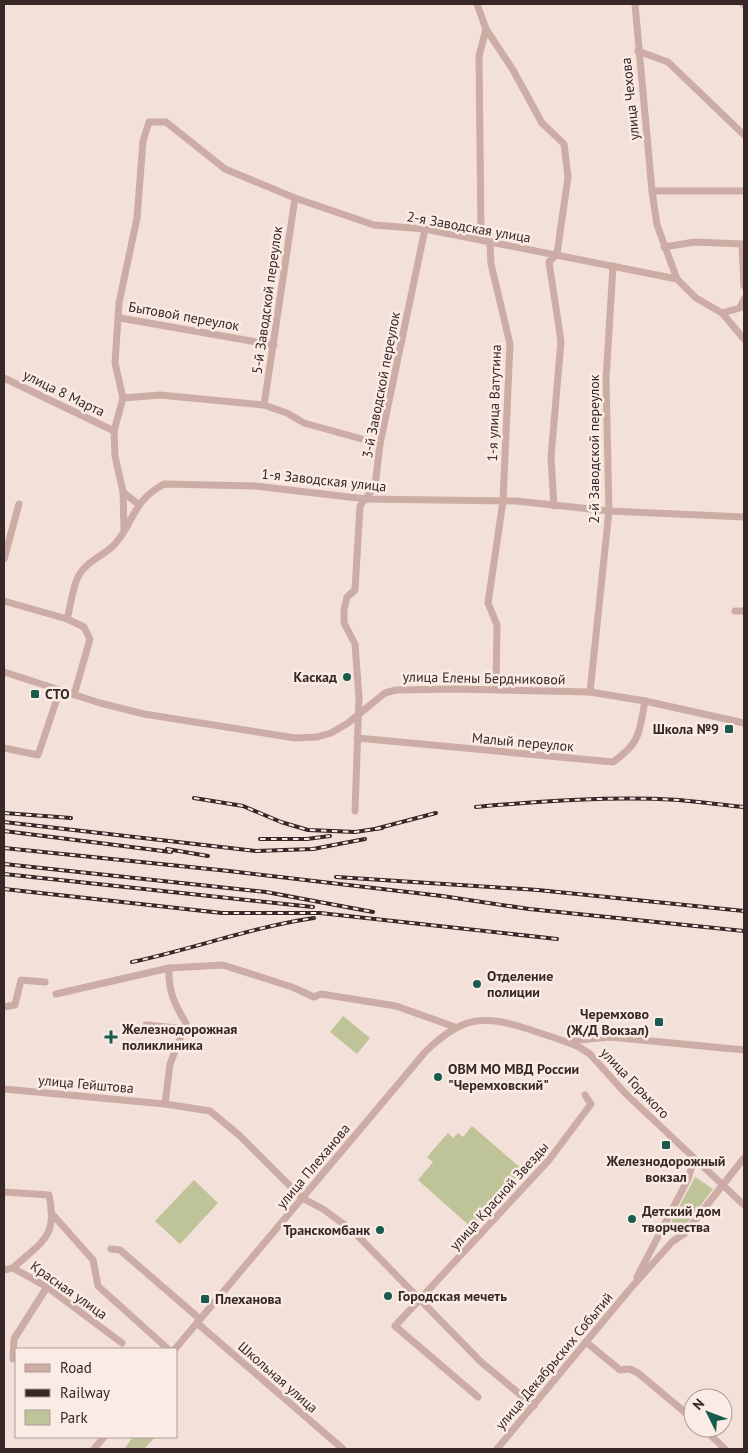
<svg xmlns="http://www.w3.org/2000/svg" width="748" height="1453" viewBox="0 0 748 1453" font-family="'PT Sans',sans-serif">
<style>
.green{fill:#bfc398}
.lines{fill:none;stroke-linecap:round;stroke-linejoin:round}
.minor{stroke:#ccaca4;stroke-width:7}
.rail-casing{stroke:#372726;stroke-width:4}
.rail{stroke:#faebe5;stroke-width:2;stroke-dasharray:5.5;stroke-linecap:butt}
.poi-dot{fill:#195b4e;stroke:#faebe5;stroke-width:2}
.labels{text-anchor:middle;stroke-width:5;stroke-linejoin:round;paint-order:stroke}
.street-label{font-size:14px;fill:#372726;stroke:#faebe5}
.poi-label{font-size:14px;font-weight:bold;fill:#372726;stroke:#faebe5;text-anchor:start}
</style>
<rect width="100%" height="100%" fill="#f3e0d9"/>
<!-- green -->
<g class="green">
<polygon points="343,1016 370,1038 357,1054 330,1032"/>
<polygon points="472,1126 523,1170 472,1228 418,1180 433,1162 427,1157 448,1133 453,1138 458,1133 463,1137"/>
<polygon points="695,1177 713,1189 682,1230 671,1222"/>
<polygon points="194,1180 218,1203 180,1244 155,1221"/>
<polygon points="133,1437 155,1437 144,1449 124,1449"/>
</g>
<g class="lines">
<!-- minor -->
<g class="minor">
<polyline points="477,4 486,29 479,56 481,232 490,244 491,264 510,344 503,501 488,603 497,625 496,689"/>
<polyline points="635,4 652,191 657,225 677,279 696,298 722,313 744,339"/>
<polyline points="743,4 744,5"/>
<polyline points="486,29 513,70 542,123 564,144 568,177 557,254 549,262 561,341 551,457 554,506"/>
<polyline points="638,51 668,62 744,135"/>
<polyline points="652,191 744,191"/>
<polyline points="664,247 695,242 742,244 744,286"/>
<polyline points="722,313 740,308 744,299"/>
<polyline points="120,318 274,345"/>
<polyline points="4,378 114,431"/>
<polyline points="123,398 115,363 119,303 137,218 143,141 149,122 166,122 225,169 295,198 374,225 425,229 677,279"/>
<polyline points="264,405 295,198"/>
<polyline points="123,492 124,529"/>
<polyline points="138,504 123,492 115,456 114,431 123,398 160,395 264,405 287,413 304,423 380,444"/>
<polyline points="4,559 19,504"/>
<polyline points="4,601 67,619"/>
<polyline points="735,611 744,611"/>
<polyline points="4,672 100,703 144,714 295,738 317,737 331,733 348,723 385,693 396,690 457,689 590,692 645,701 744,723"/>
<polyline points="590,692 609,511 606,380 613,266"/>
<path d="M74,695L90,639L84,627L67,619C71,606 72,587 79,575C87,561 103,556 114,545C136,521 130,503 164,484L255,486L366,499L516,501L609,511L744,517"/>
<path d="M357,738L613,762C641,742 639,733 645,701"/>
<polyline points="4,748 38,755 60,690"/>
<polyline points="355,811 359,698 355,644 344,623 344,610 347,597 355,590 360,506 375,486 380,444 425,229"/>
<path d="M169,968C168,990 174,1004 186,1023L181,1036"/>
<polyline points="56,994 169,968 223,965 292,987 314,997 321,994 396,1006 455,1027"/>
<polyline points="4,1007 15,1005 21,980 45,982"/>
<polyline points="146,1025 177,1028 181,1036 170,1064 165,1104"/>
<polyline points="568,1041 610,1037 744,1050"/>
<polyline points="4,1089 165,1104 210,1111 239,1135 302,1198 323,1209 353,1231 481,1362 534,1406"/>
<path d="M4,1192L49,1195C58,1238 42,1241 13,1268L47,1287L122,1343"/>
<polyline points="54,1216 93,1260 98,1286 168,1349"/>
<polyline points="111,1249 120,1250 200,1319"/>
<polyline points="4,1270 13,1268"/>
<polyline points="637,1277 688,1179 694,1159"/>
<polyline points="197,1323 343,1449"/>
<polyline points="586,1342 620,1370 630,1369 638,1373 693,1419"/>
<path d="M175,1349L426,1051C462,1017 481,1014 528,1029C545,1035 563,1040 579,1047L590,1054L625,1093L744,1205"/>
<polyline points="13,1359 14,1339 47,1287"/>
<polyline points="478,1397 395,1326 549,1160 591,1104 585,1095"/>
<polyline points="703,1428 725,1449"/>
<polyline points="94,1449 104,1437"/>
<polyline points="497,1449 630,1289 672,1242 685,1233 744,1158"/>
</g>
<defs>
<g id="rail">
<polyline points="194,798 243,806 281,822 308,830 355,832 382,828"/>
<path d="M476,807C543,801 612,796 679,800C701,802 723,805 744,807"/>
<polyline points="4,813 71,818"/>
<polyline points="4,822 256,851 313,849 365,839"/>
<polyline points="375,829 436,813"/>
<polyline points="4,831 171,852"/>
<polyline points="260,839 307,839 330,836"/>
<polyline points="4,848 229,871 442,896 529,909 744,931"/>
<polyline points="167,849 208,856"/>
<polyline points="4,864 266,892 373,912"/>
<polyline points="4,874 313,907"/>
<polyline points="336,877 538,890 744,911"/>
<polyline points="4,889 222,913 320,913 557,939"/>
<path d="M132,962C193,949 252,927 314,918"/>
</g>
</defs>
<!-- rail casing -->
<use href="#rail" class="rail-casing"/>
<!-- rail -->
<use href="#rail" class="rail"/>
</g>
<!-- markers -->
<g class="poi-dot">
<circle cx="347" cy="677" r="5"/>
<rect x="30" y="689" width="10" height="10" rx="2.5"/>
<rect x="724" y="724" width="10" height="10" rx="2.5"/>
<circle cx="477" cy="984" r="5"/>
<rect x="654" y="1017" width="10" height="10" rx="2.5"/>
<path d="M108.5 1029.5h5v5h5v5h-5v5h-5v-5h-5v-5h5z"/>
<circle cx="438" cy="1077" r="5"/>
<rect x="661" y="1140" width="10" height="10" rx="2.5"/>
<circle cx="632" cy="1219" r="5"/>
<circle cx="380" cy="1230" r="5"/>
<circle cx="388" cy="1296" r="5"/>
<rect x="200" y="1294" width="10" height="10" rx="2.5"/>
</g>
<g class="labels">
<!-- street labels -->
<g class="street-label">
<text transform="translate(630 99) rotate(-96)" y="5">улица Чехова</text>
<text transform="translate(469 227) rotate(10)" y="5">2-я Заводская улица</text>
<text transform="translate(267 300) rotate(-82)" y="5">5-й Заводской переулок</text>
<text transform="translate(184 316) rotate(10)" y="5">Бытовой переулок</text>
<text transform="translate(381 385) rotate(-79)" y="5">3-й Заводской переулок</text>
<text transform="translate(64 393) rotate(26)" y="5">улица 8 Марта</text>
<text transform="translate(494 403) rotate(-88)" y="5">1-я улица Ватутина</text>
<text transform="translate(594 449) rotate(-90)" y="5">2-й Заводской переулок</text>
<text transform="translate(324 480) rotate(6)" y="5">1-я Заводская улица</text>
<text transform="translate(484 678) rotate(1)" y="5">улица Елены Бердниковой</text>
<text transform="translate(523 742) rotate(5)" y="5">Малый переулок</text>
<text transform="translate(635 1083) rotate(46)" y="5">улица Горького</text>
<text transform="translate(86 1084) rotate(5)" y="5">улица Гейштова</text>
<text transform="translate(313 1166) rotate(-50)" y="5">улица Плеханова</text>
<text transform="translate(499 1196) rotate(-48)" y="5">улица Красной Звезды</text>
<text transform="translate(69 1290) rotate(35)" y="5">Красная улица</text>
<text transform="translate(554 1361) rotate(-50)" y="5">улица Декабрьских Событий</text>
<text transform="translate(278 1377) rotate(41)" y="5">Школьная улица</text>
</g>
<!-- poi labels -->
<g class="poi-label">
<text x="337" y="682" text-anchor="end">Каскад</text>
<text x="45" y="699">СТО</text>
<text x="719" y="734" text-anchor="end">Школа №9</text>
<text x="487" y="981">Отделение<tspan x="487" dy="16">полиции</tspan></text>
<text x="649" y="1019" text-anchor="end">Черемхово<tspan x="649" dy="16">(Ж/Д Вокзал)</tspan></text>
<text x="122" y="1034">Железнодорожная<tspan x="122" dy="16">поликлиника</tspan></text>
<text x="448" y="1074">ОВМ МО МВД России<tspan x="448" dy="16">"Черемховский"</tspan></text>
<text x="666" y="1166" text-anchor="middle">Железнодорожный<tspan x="666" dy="16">вокзал</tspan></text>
<text x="642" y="1216">Детский дом<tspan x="642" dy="16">творчества</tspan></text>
<text x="370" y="1235" text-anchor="end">Транскомбанк</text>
<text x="398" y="1301">Городская мечеть</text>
<text x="215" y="1304">Плеханова</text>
</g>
</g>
<!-- border -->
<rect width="748" height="1453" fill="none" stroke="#372726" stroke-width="10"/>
<!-- legend -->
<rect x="15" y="1348" width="162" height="90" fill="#faebe5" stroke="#ac9d99"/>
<rect x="25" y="1364" width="25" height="8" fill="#ccaca4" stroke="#ac9d99"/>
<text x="60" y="1373" font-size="15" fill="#372726">Road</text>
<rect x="25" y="1389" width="25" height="8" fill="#372726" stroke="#ac9d99"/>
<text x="60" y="1398" font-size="15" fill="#372726">Railway</text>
<rect x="25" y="1410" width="25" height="15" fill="#bfc398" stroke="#ac9d99"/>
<text x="60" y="1423" font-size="15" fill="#372726">Park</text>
<!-- north arrow -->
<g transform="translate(708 1413) rotate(312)"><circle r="24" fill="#faebe5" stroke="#ac9d99"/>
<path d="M0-4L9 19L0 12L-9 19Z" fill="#195b4e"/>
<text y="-8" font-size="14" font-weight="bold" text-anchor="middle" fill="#372726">N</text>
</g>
</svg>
